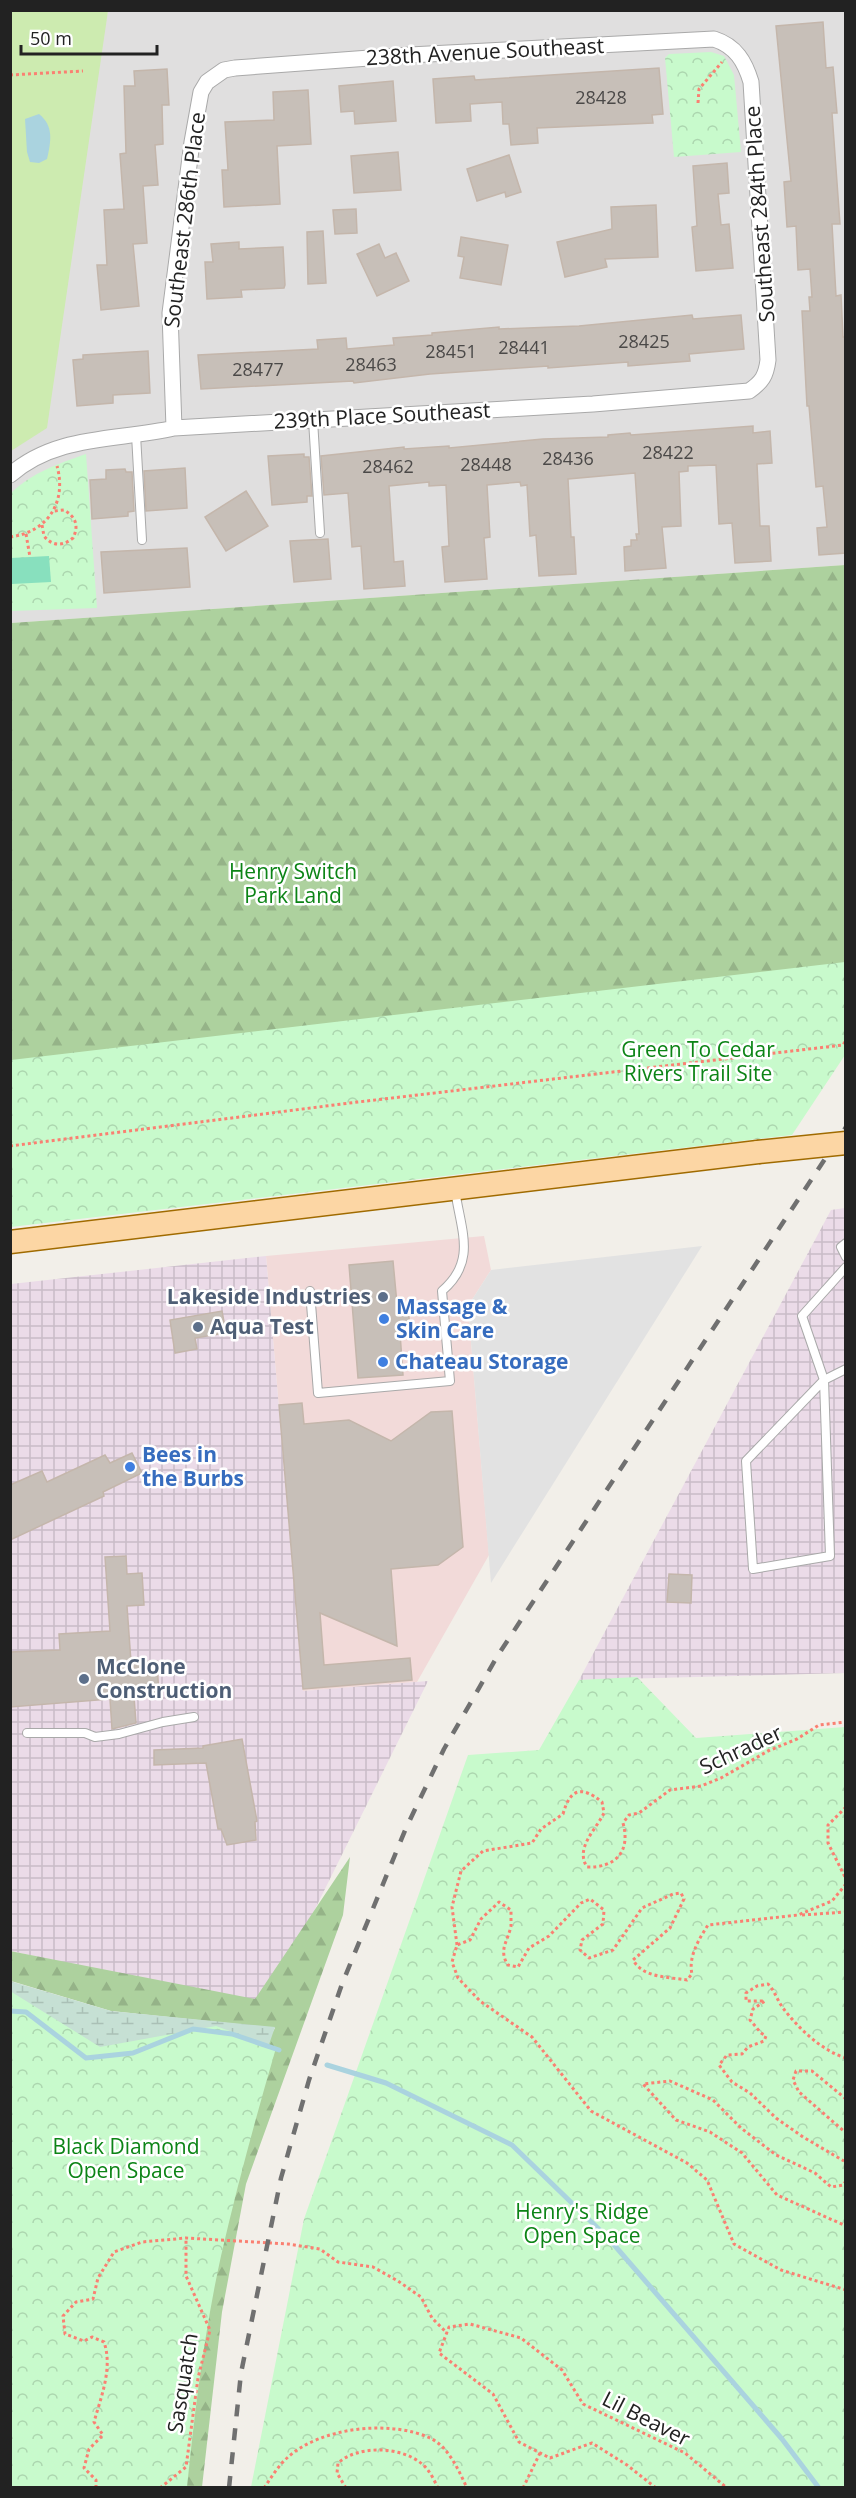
<svg xmlns="http://www.w3.org/2000/svg" width="856" height="2498" viewBox="0 0 856 2498" font-family="'Open Sans',sans-serif">
<style>
.residential{fill:#e0dfdf}
.commercial{fill:#f2dad9}
.industrial{fill:url(#industrial-grid)}
.grass{fill:#cdebb0}
.forest{fill:url(#forest-firs)}
.wetland{fill:url(#wetland-marsh)}
.park{fill:url(#park-crowns)}
.pitch{fill:#88e0be}
.parking{fill:#e2e2e2}
.water{fill:#aad3df}
.lines{fill:none;stroke-linecap:round;stroke-linejoin:round}
.stream{stroke:#aad3df;stroke-width:5}
.building{fill:#c7bfb8;stroke:#c4b6ab;stroke-width:1.5}
.service-casing{stroke:#a9a9a9;stroke-width:10}
.minor-casing{stroke:#a9a9a9;stroke-width:17}
.primary-casing{stroke:#a06b00;stroke-width:25}
.path{stroke:#fa8072;stroke-width:3;stroke-dasharray:3 3;stroke-linecap:butt}
.service{stroke:#fff;stroke-width:8}
.minor{stroke:#fff;stroke-width:15}
.primary{stroke:#fcd6a4;stroke-width:22}
.rail{stroke:#707070;stroke-width:4.5;stroke-dasharray:12 12;stroke-linecap:butt}
.primary-bridge-casing{stroke:#a06b00;stroke-width:25;stroke-linecap:butt}
.primary-bridge{stroke:#fcd6a4;stroke-width:22}
.service-dot{fill:#5c6f8a;stroke:#fff;stroke-width:2}
.shop-dot{fill:#3f7fe0;stroke:#fff;stroke-width:2}
.labels{text-anchor:middle;stroke-width:5;stroke-linejoin:round;paint-order:stroke}
.number-label{font-size:18px;fill:#4b4948}
.street-label{font-size:21px;fill:#222;stroke:#fff}
.park-label{font-size:21px;fill:#0c8416;stroke:#fff}
.service-label{font-size:21px;font-weight:bold;fill:#4e5e75;stroke:#fff;text-anchor:start}
.shop-label{font-size:21px;font-weight:bold;fill:#366cbe;stroke:#fff;text-anchor:start}
</style>
<defs>
<pattern id="industrial-grid" width="8" height="8" patternUnits="userSpaceOnUse" patternTransform="scale(1.5)"><rect width="8" height="8" fill="#ebdbe8"/><path d="M0 4h8M4 0v8" fill="none" stroke="#c9bcc7"/></pattern>
<pattern id="forest-firs" width="22" height="20" patternUnits="userSpaceOnUse" patternTransform="scale(1.5)"><rect width="22" height="20" fill="#add19e"/><path d="M5 1l3.5 6h-7zM16 11l3.5 6h-7z" fill="#95b388"/></pattern>
<pattern id="wetland-marsh" width="20" height="14" patternUnits="userSpaceOnUse" patternTransform="scale(1.5)"><rect width="20" height="14" fill="#c6e0d4"/><path d="M1 5h8M5 5V1M11 12h8M15 12V8" fill="none" stroke="#aac0b6"/></pattern>
<pattern id="park-crowns" width="20" height="18" patternUnits="userSpaceOnUse" patternTransform="scale(1.5)"><rect width="20" height="18" fill="#c8facc"/><path d="M2 6a3 3 0 1 1 6 0M12 15a3 3 0 1 1 6 0" fill="none" stroke="#acd6af"/></pattern>
</defs>
<rect width="100%" height="100%" fill="#f2efe9"/>
<!-- residential -->
<polygon class="residential" points="108,11 845,11 845,565 11,623 11,451 16,446"/>
<!-- commercial -->
<polygon class="commercial" points="484,1236 491,1270 468,1306 489,1555 417,1682 303,1691 266,1256"/>
<!-- industrial -->
<g class="industrial">
<polygon points="845,1208 845,1673 579,1680 831,1210"/>
<polygon points="266,1256 303,1691 428,1681 267,2006 11,1951 11,1284"/>
</g>
<!-- grass -->
<polygon class="grass" points="11,11 108,11 47,428 11,451"/>
<!-- forest -->
<g class="forest">
<polygon points="845,565 845,1053 11,1200 11,623"/>
<polygon points="350,1857 343,1915 246,2184 222,2312 202,2487 11,2487 275,2028 111,2011 11,1981 10,1951 255,1999"/>
</g>
<!-- wetland -->
<polygon class="wetland" points="10,1981 111,2011 275,2027 238,2135 11,2090"/>
<!-- park -->
<g class="park">
<polygon points="711,52 724,56 734,75 741,152 674,157 665,58 669,54"/>
<path d="M86,454L97,608L11,611V493C33,472 58,464 86,454Z"/>
<polygon points="845,962 845,1055 792,1135 11,1227 11,1060"/>
<polygon points="637,1677 696,1738 845,1727 845,2487 251,2487 304,2219 468,1755 539,1750 579,1680"/>
<path d="M10,1991L100,2047L216,2026L276,2048C256,2117 237,2186 221,2256C204,2333 195,2410 187,2487H11Z"/>
</g>
<!-- pitch -->
<polygon class="pitch" points="49,556 51,582 12,584 11,558"/>
<!-- parking -->
<polygon class="parking" points="702,1246 491,1583 468,1306 491,1270"/>
<!-- water -->
<path class="water" d="M39,114C54,126 51,141 47,159L39,163L30,162L27,152L25,119Z"/>
<g class="lines">
<!-- stream -->
<g class="stream">
<polyline points="10,2011 26,2012 86,2058 133,2053 193,2029 232,2034 279,2050"/>
<polyline points="327,2065 386,2083 512,2145 609,2239 782,2439 819,2488"/>
</g>
</g>
<!-- building -->
<g class="building">
<polygon points="823,22 826,68 833,67 837,113 832,113 840,224 832,224 836,296 841,295 843,337 846,337 846,553 819,555 817,528 827,527 823,486 816,487 809,406 807,406 802,311 810,311 809,297 812,297 810,269 798,270 796,226 787,227 784,182 791,181 776,26"/>
<polygon points="659,68 663,114 652,115 653,123 537,128 538,143 511,145 509,124 503,124 502,102 470,104 471,121 436,123 433,79 474,76 475,80"/>
<polygon points="167,69 169,105 162,105 163,144 155,145 158,185 143,186 147,243 133,244 139,306 101,310 97,265 107,265 104,210 124,209 120,154 126,153 124,86 135,86 134,71"/>
<polygon points="393,81 396,121 355,124 354,111 341,112 339,86"/>
<polygon points="308,90 311,144 277,146 280,204 224,207 222,170 228,170 225,122 274,120 273,92"/>
<polygon points="398,152 401,190 354,193 351,156"/>
<polygon points="509,155 521,192 506,197 505,192 477,201 467,169"/>
<polygon points="727,163 729,193 718,194 721,225 729,224 733,268 696,271 692,227 697,226 693,166"/>
<polygon points="656,205 658,257 605,259 607,267 565,277 557,242 612,229 611,207"/>
<polygon points="356,209 357,233 335,234 333,210"/>
<polygon points="323,231 326,283 308,284 307,232"/>
<polygon points="461,237 508,245 501,285 460,278 464,257 458,256"/>
<polygon points="239,242 239,249 283,247 285,285 284,288 241,290 242,297 207,299 205,262 213,262 211,244"/>
<polygon points="379,244 385,258 396,253 409,281 377,296 357,254"/>
<polygon points="692,315 693,319 741,315 744,349 689,354 690,361 628,366 628,362 548,368 548,366 430,374 354,383 353,381 201,389 198,355 318,349 317,340 346,338 347,349 394,345 393,338 432,335 432,333 499,327 499,329 579,326"/>
<polygon points="148,351 150,393 113,395 113,403 77,406 73,360 83,359 83,355"/>
<polygon points="753,426 753,433 770,431 772,463 757,464 760,526 769,526 771,561 735,563 732,523 719,524 716,465 688,466 688,471 679,472 681,526 662,527 666,568 625,571 624,547 631,546 631,540 637,540 636,534 639,534 635,473 568,479 571,537 574,537 576,574 539,576 536,535 530,536 527,485 521,486 520,482 487,485 490,537 484,538 487,579 445,582 442,547 449,546 446,485 429,486 429,482 389,486 394,562 403,561 405,586 364,589 361,546 352,547 348,493 324,495 321,456 404,447 404,449 449,446 449,448 543,439 608,437 608,435 630,433 631,435"/>
<polygon points="304,454 304,457 309,457 312,496 307,496 307,502 272,505 268,456"/>
<polygon points="185,468 187,508 146,511 144,471"/>
<polygon points="125,469 126,472 132,472 134,511 128,512 128,516 92,519 90,480 106,479 106,470"/>
<polygon points="246,491 268,526 226,551 205,517"/>
<polygon points="328,539 331,579 294,582 290,541"/>
<polygon points="187,548 190,587 104,593 101,552"/>
<polygon points="393,1261 397,1304 408,1303 410,1332 400,1333 403,1375 358,1378 349,1265"/>
<polygon points="222,1311 226,1333 195,1338 197,1349 175,1353 170,1320"/>
<polygon points="302,1403 304,1424 349,1420 391,1441 431,1412 452,1411 463,1547 438,1565 391,1569 397,1646 320,1613 324,1665 410,1658 412,1680 303,1689 279,1405"/>
<polygon points="132,1453 142,1473 103,1492 104,1496 10,1540 10,1485 42,1471 47,1482 105,1455 110,1463"/>
<polygon points="126,1556 127,1574 142,1573 144,1605 127,1606 131,1662 157,1661 159,1696 134,1697 136,1723 112,1729 110,1699 10,1707 10,1652 60,1650 59,1634 110,1631 105,1557"/>
<polygon points="669,1574 692,1575 691,1603 667,1602"/>
<polygon points="242,1739 257,1821 255,1822 256,1840 227,1845 221,1829 218,1829 206,1763 154,1765 154,1750 203,1748 203,1746"/>
</g>
<g class="lines">
<defs>
<g id="service">
<polyline points="313,420 320,533"/>
<polyline points="136,435 142,540"/>
<polyline points="846,1243 841,1247 846,1257"/>
<polyline points="846,1267 802,1316 824,1380 830,1556 753,1569 746,1461 824,1380 846,1369"/>
<path d="M310,1291L318,1393L450,1381L442,1291C477,1261 461,1231 455,1190"/>
<polyline points="27,1733 85,1733 95,1737 119,1734 163,1722 194,1717"/>
</g>
<path id="minor" d="M10,475C57,434 118,441 174,428L593,404L749,391C762,382 766,376 768,360L751,82C745,62 736,46 714,39L410,55L235,68L224,70L207,82L201,92L192,142L170,313L174,428"/>
<polyline id="primary" points="10,1242 758,1152"/>
</defs>
<!-- service casing -->
<use href="#service" class="service-casing"/>
<!-- minor casing -->
<use href="#minor" class="minor-casing"/>
<!-- primary casing -->
<use href="#primary" class="primary-casing"/>
<!-- path -->
<g class="path">
<polyline points="10,75 83,71"/>
<polyline points="698,103 699,89 722,62"/>
<path d="M42,525L44,536C52,546 62,547 73,538C79,526 76,517 64,510L54,511"/>
<polyline points="26,534 30,557"/>
<path d="M10,537C48,532 67,502 57,466"/>
<polyline points="10,1146 358,1102 843,1045 846,1040"/>
<polyline points="846,1807 828,1825 828,1843 846,1879"/>
<path d="M846,1884L832,1901L798,1915L708,1925C699,1939 688,1957 692,1974L687,1980C669,1977 643,1978 633,1960L670,1928L684,1899L681,1893L673,1894L642,1908L613,1950L589,1958L580,1950L582,1940L603,1924L604,1910L590,1899L581,1903L549,1936L529,1948L518,1967L508,1965C498,1950 508,1941 511,1926C511,1921 511,1915 511,1910L499,1902L481,1919L470,1940L457,1945L452,1962L458,1978L480,2001L532,2037L591,2111L687,2163L707,2180L734,2244L781,2270L846,2290"/>
<polyline points="802,1915 846,1912"/>
<path d="M457,1945L452,1907L461,1871L483,1851L532,1843L541,1829L563,1814C570,1789 581,1785 602,1802L604,1813C595,1831 575,1848 587,1867C615,1868 631,1852 623,1823L629,1815L639,1813L670,1790L701,1786L721,1778L768,1751L797,1739L819,1725L846,1722"/>
<path d="M846,2058C822,2051 798,2028 783,2008C777,2000 775,1991 768,1984L757,1986L746,1993V2001H765L753,2009L750,2020L761,2033L766,2036L764,2041L748,2047L742,2054L727,2055L719,2065L732,2082L750,2093L776,2118L803,2137L844,2161L846,2167"/>
<polyline points="846,2099 812,2071 796,2071 793,2080 799,2092 846,2133"/>
<polyline points="846,2181 843,2185 831,2187 815,2173 776,2155 741,2128 713,2100 670,2081 643,2084 676,2120 710,2132 742,2153 777,2195 846,2226"/>
<path d="M96,2488V2480L84,2468L89,2449L103,2435L94,2422C101,2397 113,2368 104,2342L92,2337L84,2341L65,2334L63,2316L76,2302L93,2299L98,2278L114,2252L142,2242L186,2238L288,2244L320,2249L338,2262L373,2267L398,2281L421,2297L432,2318L447,2333"/>
<polyline points="160,2488 186,2467 198,2378 210,2330 186,2276 186,2238"/>
<path d="M264,2488C271,2478 278,2466 287,2458C320,2427 392,2419 432,2439C449,2448 459,2471 467,2488"/>
<path d="M346,2488L337,2473L338,2463C358,2445 401,2446 422,2464C429,2469 434,2480 438,2488"/>
<polyline points="523,2488 540,2453"/>
<polyline points="656,2488 627,2465 592,2443 550,2458 519,2442 493,2394 439,2353 449,2327 470,2324 521,2338 562,2370 583,2404 685,2453 727,2488"/>
</g>
<!-- service -->
<use href="#service" class="service"/>
<!-- minor -->
<use href="#minor" class="minor"/>
<!-- primary -->
<use href="#primary" class="primary"/>
<!-- rail -->
<polyline class="rail" points="229,2488 241,2373 281,2178 309,2080 342,1984 406,1828 444,1749 498,1655 846,1127"/>
<defs>
<polyline id="primary-bridge" points="758,1152 846,1143"/>
</defs>
<!-- primary-bridge casing -->
<use href="#primary-bridge" class="primary-bridge-casing"/>
<!-- primary-bridge -->
<use href="#primary-bridge" class="primary-bridge"/>
</g>
<!-- markers -->
<g class="service-dot">
<circle cx="383" cy="1297" r="6"/>
<circle cx="198" cy="1327" r="6"/>
<circle cx="84" cy="1679" r="6"/>
</g>
<g class="shop-dot">
<circle cx="384" cy="1319" r="6"/>
<circle cx="383" cy="1362" r="6"/>
<circle cx="130" cy="1467" r="6"/>
</g>
<g class="labels">
<!-- number labels -->
<g class="number-label">
<text x="601" y="104">28428</text>
<text x="644" y="348">28425</text>
<text x="524" y="354">28441</text>
<text x="451" y="358">28451</text>
<text x="371" y="371">28463</text>
<text x="258" y="376">28477</text>
<text x="668" y="459">28422</text>
<text x="568" y="465">28436</text>
<text x="486" y="471">28448</text>
<text x="388" y="473">28462</text>
</g>
<!-- street labels -->
<g class="street-label">
<text transform="translate(485 52) rotate(-3)" y="7">238th Avenue Southeast</text>
<text transform="translate(760 214) rotate(-94)" y="7">Southeast 284th Place</text>
<text transform="translate(185 220) rotate(-83)" y="7">Southeast 286th Place</text>
<text transform="translate(382 416) rotate(-3)" y="7">239th Place Southeast</text>
<text transform="translate(741 1750) rotate(-25)" y="7">Schrader</text>
<text transform="translate(183 2383) rotate(-81)" y="7">Sasquatch</text>
<text transform="translate(646 2419) rotate(27)" y="7">Lil Beaver</text>
</g>
<!-- park labels -->
<g class="park-label">
<text x="293" y="879">Henry Switch<tspan x="293" dy="24">Park Land</tspan></text>
<text x="698" y="1057">Green To Cedar<tspan x="698" dy="24">Rivers Trail Site</tspan></text>
<text x="126" y="2154">Black Diamond<tspan x="126" dy="24">Open Space</tspan></text>
<text x="582" y="2219">Henry's Ridge<tspan x="582" dy="24">Open Space</tspan></text>
</g>
<!-- service labels -->
<g class="service-label">
<text x="371" y="1304" text-anchor="end">Lakeside Industries</text>
<text x="210" y="1334">Aqua Test</text>
<text x="96" y="1674">McClone<tspan x="96" dy="24">Construction</tspan></text>
</g>
<!-- shop labels -->
<g class="shop-label">
<text x="396" y="1314">Massage &amp;<tspan x="396" dy="24">Skin Care</tspan></text>
<text x="395" y="1369">Chateau Storage</text>
<text x="142" y="1462">Bees in<tspan x="142" dy="24">the Burbs</tspan></text>
</g>
</g>
<!-- border -->
<rect width="856" height="2498" fill="none" stroke="#222222" stroke-width="24"/>
<!-- scale -->
<path d="M21 45v9h136v-9" fill="none" stroke="#222222" stroke-width="3"/>
<text x="30" y="45" font-size="18" fill="#222222" stroke="#ffffff" stroke-width="4.5" paint-order="stroke">50 m</text>
</svg>
